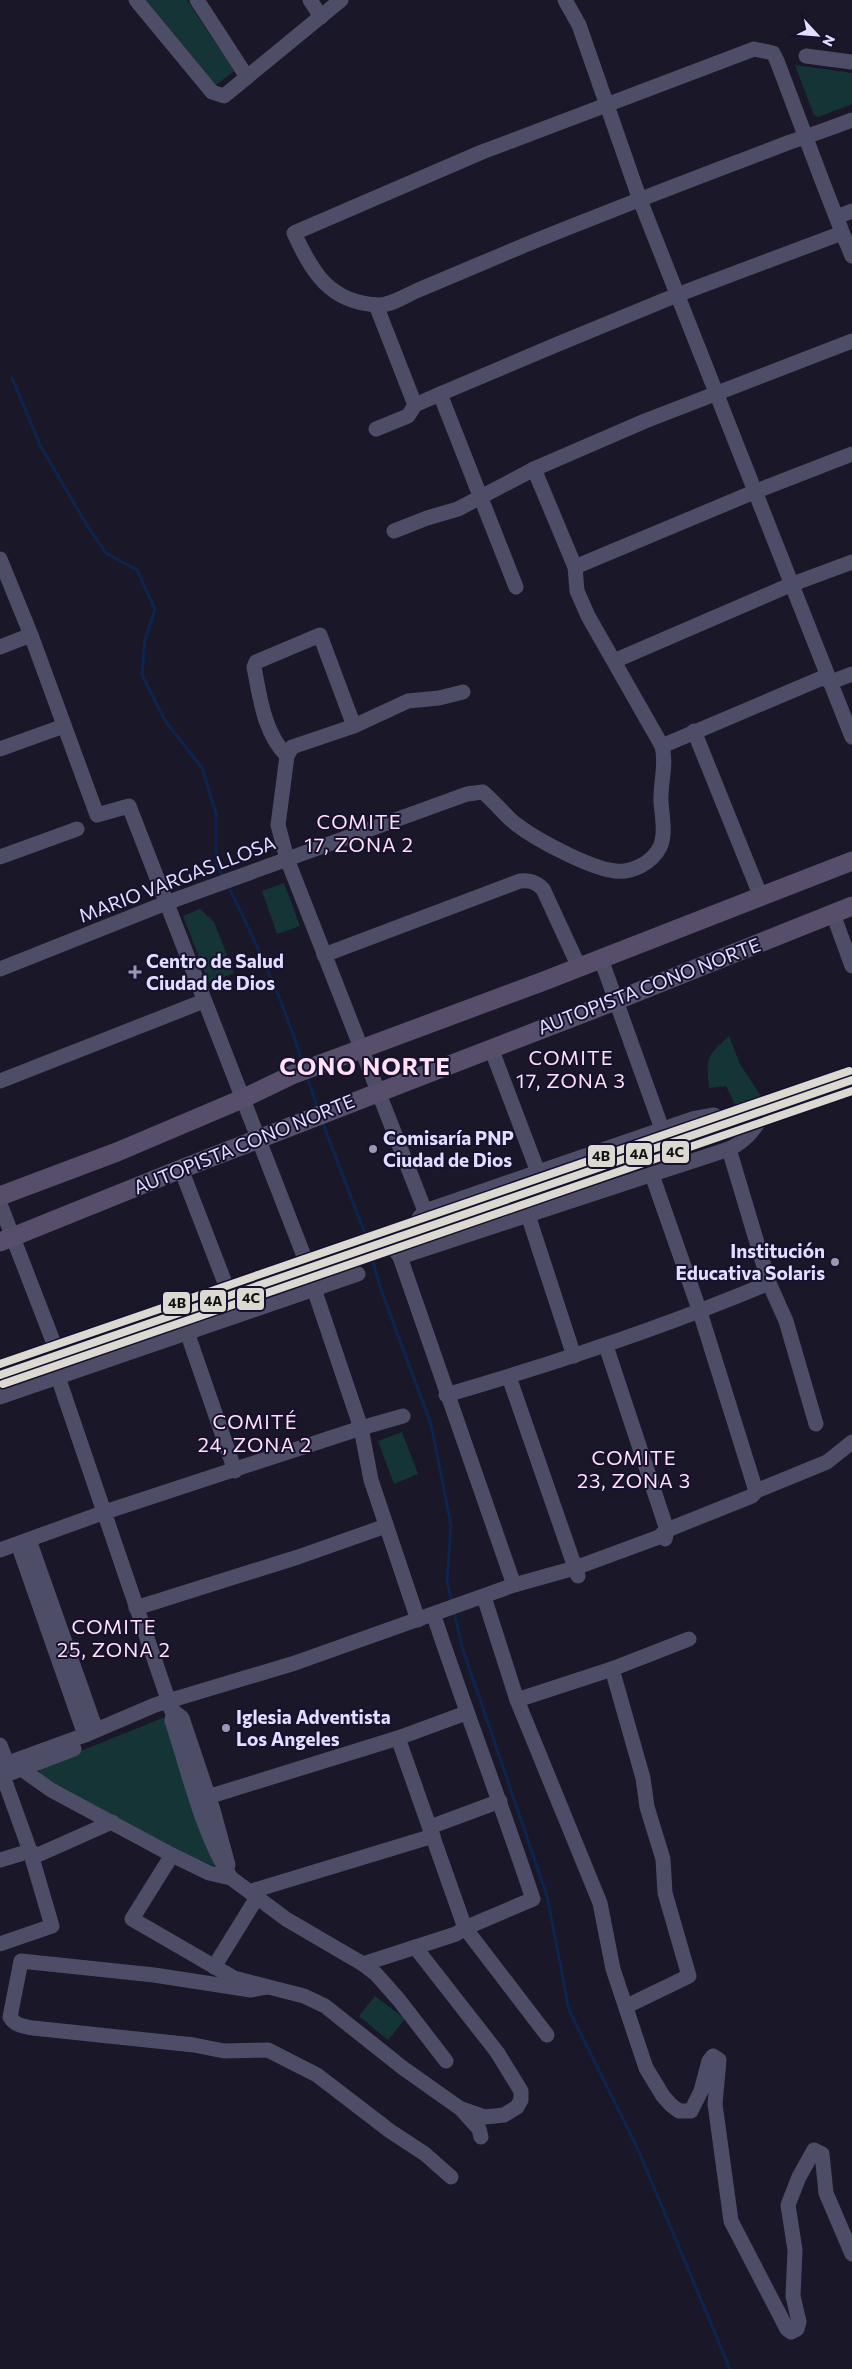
<svg xmlns="http://www.w3.org/2000/svg" width="852" height="2369" viewBox="0 0 852 2369" font-family="Commissioner,sans-serif">
<style>
.green{fill:#153435}
.lines{fill:none;stroke-linecap:round;stroke-linejoin:round}
.stream{stroke:#0d254e;stroke-width:3}
.minor{stroke:#4e4d68;stroke-width:15}
.major{stroke:#574e6c;stroke-width:19}
.highway{stroke:#604d67;stroke-width:22}
.bus-1-casing{stroke:#16112e;stroke-width:11}
.bus-2-casing{stroke:#16112e;stroke-width:11}
.bus-3-casing{stroke:#16112e;stroke-width:11}
.bus-1{stroke:#dbd9d1;stroke-width:8}
.bus-2{stroke:#dbd9d1;stroke-width:8}
.bus-3{stroke:#dbd9d1;stroke-width:8}
.poi-dot{fill:#9c98b4;stroke:#16112e;stroke-width:2}
.labels{text-anchor:middle;stroke-width:4;stroke-linejoin:round;paint-order:stroke}
.street-label{font-size:19px;fill:#e2deff;stroke:#16112e}
.poi-label{font-size:19px;font-weight:bold;fill:#e2deff;stroke:#16112e;text-anchor:start}
.neighbourhood-label{font-size:20px;letter-spacing:1px;fill:#ffe0f4;stroke:#16112e}
.district-label{font-size:24px;font-weight:bold;letter-spacing:1px;fill:#ffe0f4;stroke:#16112e}
.line-badge{stroke:#16112e;stroke-width:2}
.pale-badge-label{font-size:14px;text-anchor:middle;font-weight:bold;fill:#111}
</style>
<rect width="100%" height="100%" fill="#1a1728"/>
<!-- green -->
<g class="green">
<polygon points="146,0 187,0 234,71 216,85"/>
<polygon points="795,65 852,73 852,104 818,117 814,115"/>
<polygon points="284,883 300,926 277,934 262,891"/>
<polygon points="200,909 214,922 234,973 209,983 183,916"/>
<path d="M729,1036L740,1064L766,1104L738,1111L726,1086L709,1088C706,1057 706,1057 729,1036Z"/>
<polygon points="402,1432 418,1474 394,1484 378,1441"/>
<polygon points="165,1717 215,1865 213,1866 175,1849 54,1785 39,1772 41,1767"/>
<polygon points="375,1996 405,2019 388,2040 359,2016"/>
</g>
<g class="lines">
<!-- stream -->
<g class="stream">
<polyline points="12,378 41,447 88,527 106,553 137,570 155,609 145,640 142,675 164,719 202,768 216,813 216,863 222,875"/>
<path d="M230,890C258,947 285,1004 303,1065"/>
<polyline points="307,1076 318,1110"/>
<polyline points="322,1121 367,1239"/>
<polyline points="371,1254 380,1287 431,1424 451,1525 447,1581 452,1603"/>
<polyline points="454,1611 462,1647 547,1896 569,2010 637,2147 730,2369"/>
</g>
<!-- minor -->
<g class="minor">
<polyline points="136,0 212,92 224,96 341,0"/>
<polyline points="197,0 247,77"/>
<polyline points="310,0 321,17"/>
<polyline points="565,0 579,25 640,200 852,737"/>
<polyline points="806,56 852,62"/>
<path d="M852,120C831,128 811,135 790,142C699,177 608,211 518,248C484,262 450,277 416,291C405,296 390,306 377,305C329,302 312,272 294,233L482,152L754,49L773,53L777,61C802,126 825,192 852,256"/>
<polyline points="837,217 852,211"/>
<polyline points="376,305 415,405"/>
<polyline points="440,394 516,587"/>
<polyline points="376,429 408,416 415,405 440,394 558,344 677,295 842,233"/>
<polyline points="394,531 427,518 458,509 534,469 645,421 852,341"/>
<polyline points="0,559 31,635 97,815 129,806 309,1269"/>
<polyline points="575,567 754,492 852,454"/>
<polyline points="0,647 31,635"/>
<polyline points="614,661 790,585 852,562"/>
<polyline points="694,731 761,897"/>
<polyline points="662,746 822,678 831,682 852,674"/>
<polyline points="0,749 64,726"/>
<path d="M287,756C264,733 260,698 254,667L256,662L320,635L354,726"/>
<polyline points="0,857 77,829"/>
<polyline points="833,914 852,966"/>
<path d="M324,955L520,881C530,880 536,882 543,889L579,967"/>
<polyline points="601,959 662,1129"/>
<path d="M0,969L166,903L467,794L483,792C493,801 501,810 510,819C530,837 589,868 615,871C632,873 652,863 660,847C666,834 662,816 661,802C660,783 667,765 662,746L588,616L577,591L575,567L534,469"/>
<polyline points="491,1048 538,1172"/>
<polyline points="0,1081 204,1001"/>
<polyline points="729,1149 769,1283 786,1321 816,1424"/>
<polyline points="181,1169 230,1296"/>
<polyline points="652,1175 700,1312 756,1491"/>
<polyline points="0,1204 58,1354"/>
<polyline points="425,1211 287,859 278,825 287,756 292,747 354,726 408,701 439,698 463,692"/>
<polyline points="528,1215 574,1356"/>
<polyline points="419,1218 425,1211 692,1119 714,1115 727,1122"/>
<polyline points="395,1250 400,1257 514,1585"/>
<path d="M400,1257L729,1149C748,1140 755,1128 766,1110"/>
<polyline points="335,1259 314,1289 361,1428 371,1480 418,1620"/>
<polyline points="187,1332 235,1471"/>
<polyline points="606,1346 667,1530 665,1539"/>
<path d="M58,1377L173,1714L172,1721C189,1772 202,1833 231,1878"/>
<polyline points="509,1377 578,1576"/>
<path d="M446,1395C556,1363 664,1327 769,1283"/>
<polyline points="0,1397 358,1274"/>
<polyline points="29,1540 96,1730"/>
<polyline points="18,1544 85,1735"/>
<polyline points="0,1550 105,1512 361,1428 403,1416"/>
<polyline points="484,1597 517,1700 600,1903 613,1969 646,2068 663,2096 671,2105 679,2111 691,2111 701,2091 709,2061 713,2056 719,2060 715,2104 731,2221 787,2329 791,2332 797,2329 799,2322 793,2296 795,2250 788,2205 799,2177 814,2150 822,2154 826,2193 852,2254"/>
<polyline points="136,1608 298,1557 386,1526"/>
<polyline points="612,1669 643,1778 647,1807 663,1859 665,1893 689,1976 627,2006"/>
<polyline points="517,1700 612,1669 689,1639"/>
<polyline points="171,1709 182,1718 213,1810 228,1865"/>
<polyline points="398,1738 465,1928 547,2035"/>
<polyline points="0,1745 7,1763"/>
<polyline points="0,1766 85,1735 155,1705 295,1663 514,1585 575,1568 659,1537 667,1530 752,1496 756,1491 827,1462 852,1442"/>
<polyline points="23,1770 51,1790 172,1855 209,1873 231,1878 286,1919 363,1964 376,1974 399,2000 446,2061"/>
<polyline points="0,1777 74,1749"/>
<polyline points="198,1800 398,1738 466,1713"/>
<polyline points="430,1827 500,1801"/>
<polyline points="172,1855 132,1919 234,1978 304,1996 325,2006 403,2068 461,2109 479,2129 481,2137"/>
<polyline points="0,1860 30,1851 37,1855 40,1854 112,1822"/>
<polyline points="0,1944 52,1926 30,1851 3,1776"/>
<polyline points="415,1947 497,2052 521,2091 521,2100 517,2107 504,2115 485,2117 462,2109"/>
<path d="M363,1964L456,1934L465,1928L533,1899C502,1806 467,1715 436,1622"/>
<polyline points="214,1967 256,1899 255,1890 433,1836"/>
<path d="M267,1987L251,1990L154,1975L21,1961L10,2017C16,2026 23,2026 33,2028L194,2045L224,2051L268,2050L317,2075L390,2131L425,2154L451,2177"/>
</g>
<!-- major -->
<g class="major">
<polyline points="0,1196 117,1152 242,1099 294,1074 544,981 852,861"/>
<polyline points="0,1242 181,1169 615,1001 852,906"/>
</g>
<!-- highway -->
<polyline class="highway" points="0,1375 192,1310 542,1186 852,1080"/>
<defs>
<polyline id="bus-1" points="0,1375 852,1080"/>
<polyline id="bus-2" points="3,1384 852,1091"/>
<polyline id="bus-3" points="0,1364 849,1071"/>
</defs>
<!-- bus-1 casing -->
<use href="#bus-1" class="bus-1-casing"/>
<!-- bus-2 casing -->
<use href="#bus-2" class="bus-2-casing"/>
<!-- bus-3 casing -->
<use href="#bus-3" class="bus-3-casing"/>
<!-- bus-1 -->
<use href="#bus-1" class="bus-1"/>
<!-- bus-2 -->
<use href="#bus-2" class="bus-2"/>
<!-- bus-3 -->
<use href="#bus-3" class="bus-3"/>
</g>
<!-- markers -->
<g class="poi-dot">
<path d="M132.5 964.5h5v5h5v5h-5v5h-5v-5h-5v-5h5z"/>
<circle cx="373" cy="1149" r="5"/>
<circle cx="835" cy="1262" r="5"/>
<circle cx="226" cy="1728" r="5"/>
</g>
<g class="labels">
<!-- street labels -->
<g class="street-label">
<text transform="translate(177 879) rotate(-21)" y="7">MARIO VARGAS LLOSA</text>
<text transform="translate(649 986) rotate(-21)" y="7">AUTOPISTA CONO NORTE</text>
<text transform="translate(244 1144) rotate(-22)" y="7">AUTOPISTA CONO NORTE</text>
</g>
<!-- poi labels -->
<g class="poi-label">
<text x="146" y="968">Centro de Salud<tspan x="146" dy="22">Ciudad de Dios</tspan></text>
<text x="383" y="1145">Comisaría PNP<tspan x="383" dy="22">Ciudad de Dios</tspan></text>
<text x="825" y="1258" text-anchor="end">Institución<tspan x="825" dy="22">Educativa Solaris</tspan></text>
<text x="236" y="1724">Iglesia Adventista<tspan x="236" dy="22">Los Angeles</tspan></text>
</g>
<!-- neighbourhood labels -->
<g class="neighbourhood-label">
<text x="359" y="829">COMITE<tspan x="359" dy="23">17, ZONA 2</tspan></text>
<text x="571" y="1065">COMITE<tspan x="571" dy="23">17, ZONA 3</tspan></text>
<text x="255" y="1429">COMITÉ<tspan x="255" dy="23">24, ZONA 2</tspan></text>
<text x="634" y="1465">COMITE<tspan x="634" dy="23">23, ZONA 3</tspan></text>
<text x="114" y="1634">COMITE<tspan x="114" dy="23">25, ZONA 2</tspan></text>
</g>
<!-- district labels -->
<g class="district-label">
<text x="365" y="1075">CONO NORTE</text>
</g>
</g>
<g class="line-badge">
<rect x="661" y="1140" width="29" height="24" rx="5" fill="#dbd9d1"/>
<rect x="625" y="1142" width="28" height="24" rx="5" fill="#dbd9d1"/>
<rect x="587" y="1144" width="29" height="24" rx="5" fill="#dbd9d1"/>
<rect x="236" y="1287" width="29" height="24" rx="5" fill="#dbd9d1"/>
<rect x="199" y="1289" width="28" height="24" rx="5" fill="#dbd9d1"/>
<rect x="162" y="1291" width="29" height="24" rx="5" fill="#dbd9d1"/>
</g>
<g class="pale-badge-label">
<text x="675" y="1157">4C</text>
<text x="639" y="1159">4A</text>
<text x="601" y="1161">4B</text>
<text x="251" y="1303">4C</text>
<text x="213" y="1306">4A</text>
<text x="177" y="1308">4B</text>
</g>
<!-- north arrow -->
<g transform="translate(817 35) rotate(116)" stroke="#16112e" stroke-width="4" paint-order="stroke">
<path d="M0-4L9 19L0 12L-9 19Z" fill="#e2deff"/>
<text y="-8" font-size="14" font-weight="bold" text-anchor="middle" fill="#e2deff">N</text>
</g>
</svg>
